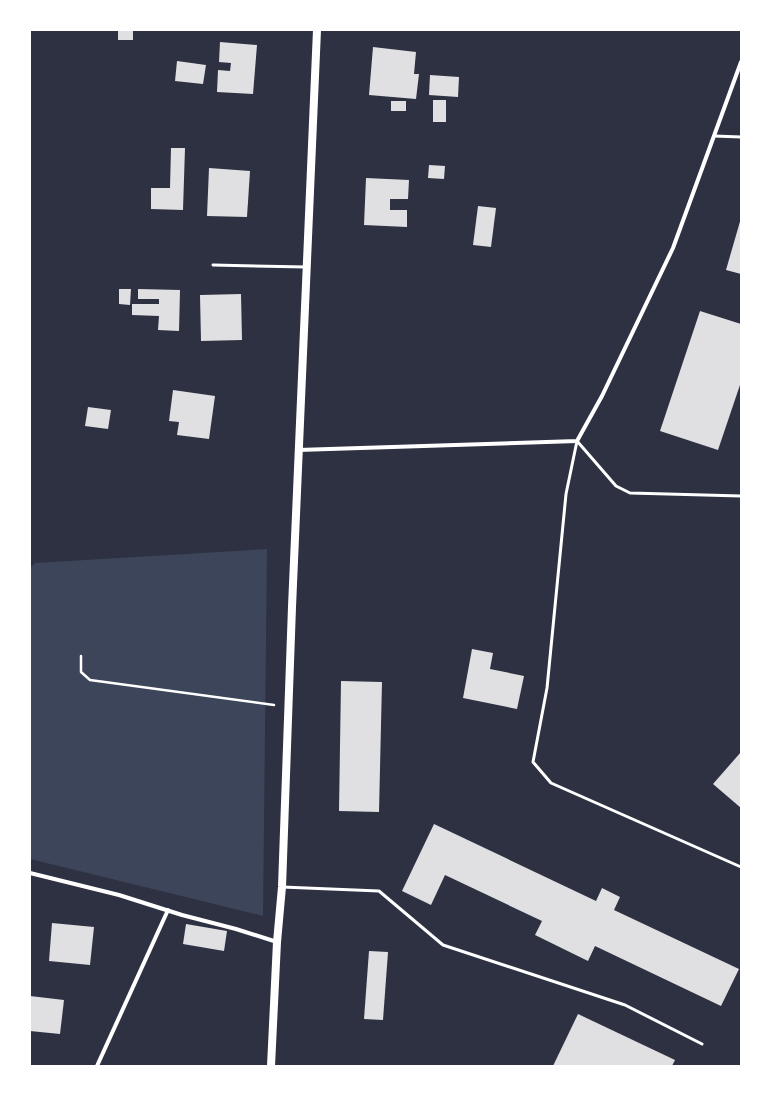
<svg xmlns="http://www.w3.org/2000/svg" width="771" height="1096" viewBox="0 0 771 1096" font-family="'Fira Sans Condensed',sans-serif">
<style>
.green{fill:#3c4559}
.building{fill:#e0e0e3}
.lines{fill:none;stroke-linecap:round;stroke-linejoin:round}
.path{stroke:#fff;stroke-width:2.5}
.service{stroke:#fff;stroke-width:3}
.minor{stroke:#fff;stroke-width:4}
.secondary{stroke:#fff;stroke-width:8}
</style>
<rect width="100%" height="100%" fill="#2d3142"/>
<!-- green -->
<polygon class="green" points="267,549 263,916 30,859 30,568 35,563"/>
<!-- building -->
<g class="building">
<rect x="118" y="30" width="15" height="10"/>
<polygon points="220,42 257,45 253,94 217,92 218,70 230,71 231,63 219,62"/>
<polygon points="373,47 416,52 414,74 419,74 416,99 369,95"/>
<polygon points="177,61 206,65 203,84 175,81"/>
<polygon points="430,75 459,77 458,97 429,95"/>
<rect x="433" y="100" width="13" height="22"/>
<rect x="391" y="101" width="15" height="10"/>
<polygon points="171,148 185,148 183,210 151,209 151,188 170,188"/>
<polygon points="429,165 445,166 444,179 428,178"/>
<polygon points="209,168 250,171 247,217 207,216"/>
<polygon points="366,178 409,180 408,199 390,199 390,210 407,210 407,227 364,225"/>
<polygon points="478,206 496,208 491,247 473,245"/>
<polygon points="741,218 741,274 726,270"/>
<polygon points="119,289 131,289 130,305 119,304"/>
<polygon points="138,289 180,290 179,331 158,330 159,316 132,315 132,304 159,304 159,299 138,299"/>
<polygon points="241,294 242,340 201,341 200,295"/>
<polygon points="700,311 741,324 741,382 718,450 660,431"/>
<polygon points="173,390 215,396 209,439 177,435 179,422 169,421"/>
<polygon points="88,407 111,410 108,429 85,426"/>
<polygon points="472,649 493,653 490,669 524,676 517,709 463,698"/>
<polygon points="341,681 382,682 379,812 339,811"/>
<polygon points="741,752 741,808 713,784"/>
<polygon points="434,824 596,901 602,888 620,897 614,910 739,969 721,1006 595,946 588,961 535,935 542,921 445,875 431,905 402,891"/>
<polygon points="52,923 94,927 90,965 49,961"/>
<polygon points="186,924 227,931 224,951 183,944"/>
<polygon points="369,951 388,952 383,1020 364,1019"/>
<polygon points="30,996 64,1000 60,1034 30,1031"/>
<polygon points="578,1014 675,1060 672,1066 553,1066"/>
</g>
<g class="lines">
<!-- path -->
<polyline class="path" points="81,656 81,672 90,680 274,705"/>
<!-- service -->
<g class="service">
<polyline points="714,136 741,137"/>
<polyline points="213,265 306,267"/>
<polyline points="577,441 566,494 547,688 533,762 551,783 741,867"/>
<polyline points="577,441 616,486 630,493 741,496"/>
<polyline points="282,887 379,891 443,945 625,1005 702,1044"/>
</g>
<!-- minor -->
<g class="minor">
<polyline points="298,450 577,441 602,396 673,248 741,62"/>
<polyline points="30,873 119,895 182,915 236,929 277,942"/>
<polyline points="97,1066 168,910"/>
</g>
<!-- secondary -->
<polyline class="secondary" points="271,1066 277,942 282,887 292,607 317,30"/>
</g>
<!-- border -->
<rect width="771" height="1096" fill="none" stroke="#ffffff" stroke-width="62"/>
</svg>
